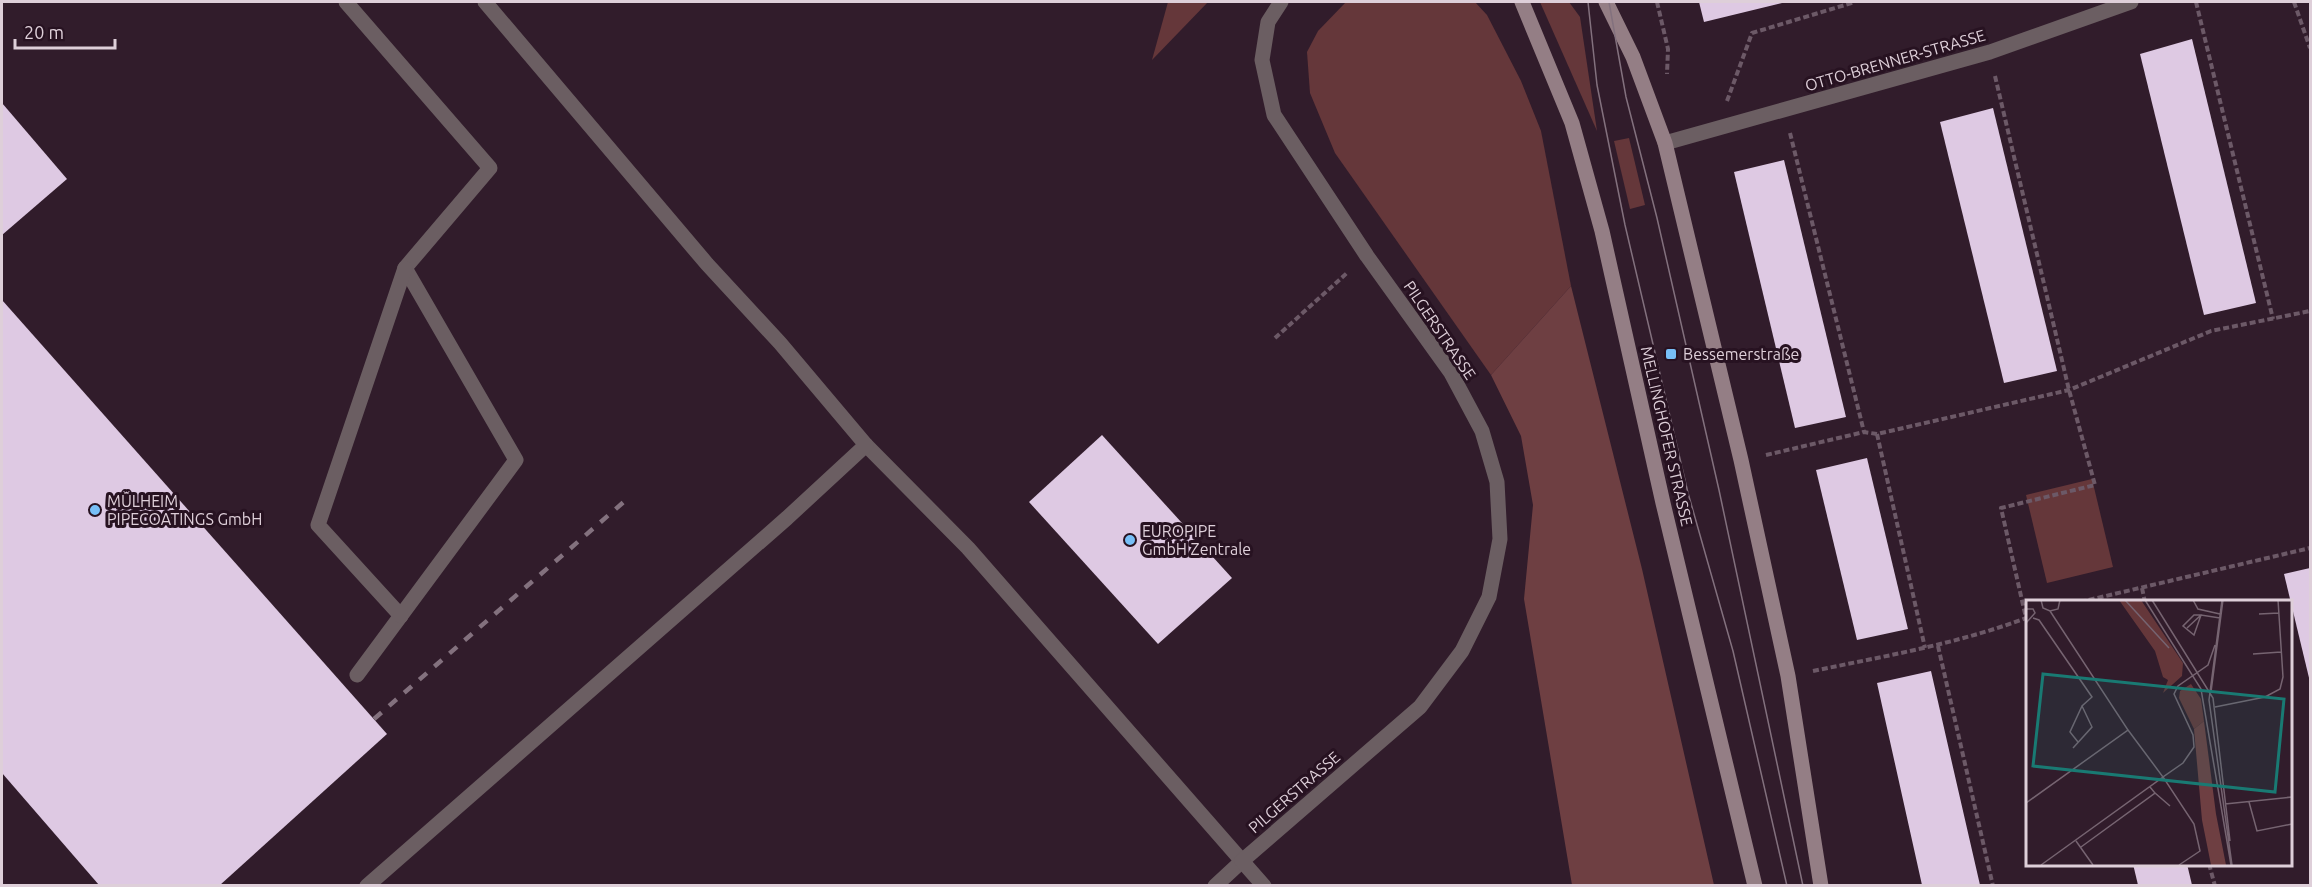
<svg xmlns="http://www.w3.org/2000/svg" width="2312" height="887" viewBox="0 0 2312 887" font-family="Ubuntu,sans-serif">
<style>
.green{fill:#65373a}
.forest{fill:#6e3f42}
.building{fill:#dec9e3}
.lines{fill:none;stroke-linecap:round;stroke-linejoin:round}
.path{stroke:#6c5967;stroke-width:4;stroke-dasharray:6 3;stroke-linecap:butt}
.service{stroke:#6b5e62;stroke-width:15}
.minor{stroke:#6b5e62;stroke-width:15}
.secondary{stroke:#947e85;stroke-width:15}
.tram{stroke:#83717e;stroke-width:1.5}
.rail{stroke:#83717e;stroke-width:4.5;stroke-dasharray:10 10;stroke-linecap:butt}
.poi-dot{fill:#77bff7;stroke:#271221;stroke-width:2}
.labels{text-anchor:middle;stroke-width:6;stroke-linejoin:round;paint-order:stroke}
.street-label{font-size:16px;fill:#decfd9;stroke:#271221}
.poi-label{font-size:16px;fill:#decfd9;stroke:#271221;text-anchor:start}
.inset-road{fill:none;stroke:#766471;stroke-width:1.5}
.view{fill:#197a73;fill-opacity:0.15;stroke:#197a73;stroke-width:3}
.inset-edge{fill:none;stroke:#decfd9;stroke-width:3}
</style>
<rect width="100%" height="100%" fill="#311c2b"/>
<!-- green -->
<g class="green">
<polygon points="1168,2 1208,2 1152,60"/>
<polygon points="1346,2 1475,2 1487,15 1521,81 1541,131 1571,286 1491,375 1335,153 1310,93 1307,52 1318,31"/>
<polygon points="1540,2 1569,2 1580,17 1597,131"/>
<polygon points="1629,138 1645,205 1630,209 1614,141"/>
<polygon points="2092,479 2113,567 2047,583 2026,495"/>
</g>
<!-- forest -->
<polygon class="forest" points="1571,286 1642,569 1714,885 1572,885 1524,599 1533,505 1521,436 1491,375"/>
<!-- building -->
<g class="building">
<polygon points="1699,2 1786,2 1704,22"/>
<polygon points="2192,39 2256,303 2204,315 2140,54"/>
<polygon points="2,103 67,179 2,235"/>
<polygon points="1993,108 2057,371 2004,383 1940,122"/>
<polygon points="1784,160 1846,417 1795,428 1734,172"/>
<polygon points="2,300 387,734 220,885 99,885 2,773"/>
<polygon points="1102,435 1232,578 1158,644 1029,502"/>
<polygon points="1867,458 1908,629 1857,640 1816,470"/>
<polygon points="2310,568 2310,682 2284,574"/>
<polygon points="1931,671 1952,763 1980,885 1922,885 1877,683"/>
<polygon points="2133,864 2187,864 2192,885 2138,885"/>
</g>
<g class="lines">
<!-- path -->
<g class="path">
<polyline points="1657,2 1668,49 1667,74"/>
<polyline points="2196,2 2273,319"/>
<polyline points="2294,2 2310,48"/>
<polyline points="1995,76 2069,390 2095,485 2001,508 2026,618"/>
<polyline points="1727,101 1752,33 1855,2"/>
<polyline points="1790,133 1864,432"/>
<polyline points="1275,338 1348,272"/>
<polyline points="1877,434 1925,648"/>
<polyline points="1766,455 1864,432 1877,434 2069,390 2211,331 2310,311"/>
<polyline points="2142,588 2145,602"/>
<polyline points="2080,602 2310,548"/>
<polyline points="1938,646 1993,886"/>
<path d="M1813,671C1885,656 1957,644 2026,618"/>
<polyline points="2209,864 2215,886"/>
</g>
<!-- service -->
<g class="service">
<polyline points="346,2 490,168 405,268 516,460 357,675"/>
<polyline points="866,445 968,548 1242,861"/>
<polyline points="401,616 318,525 405,268"/>
<polyline points="367,886 787,518 866,445 780,343 707,264 485,2"/>
</g>
<!-- minor -->
<g class="minor">
<polyline points="1665,143 1990,52 2131,2"/>
<polyline points="1215,886 1242,861"/>
<polyline points="1264,886 1242,861 1420,707 1462,651 1489,597 1500,539 1497,482 1482,431 1451,373 1367,256 1274,115 1262,60 1268,22 1281,2"/>
</g>
<!-- secondary -->
<g class="secondary">
<polyline points="1522,2 1572,123 1602,231 1663,503 1755,886"/>
<polyline points="1606,2 1633,57 1665,143 1741,460 1788,676 1821,886"/>
</g>
<!-- tram -->
<g class="tram">
<polyline points="1588,2 1597,85 1625,225 1688,493 1733,651 1787,886"/>
<polyline points="1609,2 1626,97 1657,218 1719,490 1803,886"/>
</g>
<!-- rail -->
<polyline class="rail" points="374,719 626,500"/>
</g>
<!-- markers -->
<g class="poi-dot">
<rect x="1665" y="348" width="12" height="12" rx="3"/>
<circle cx="95" cy="510" r="6"/>
<circle cx="1130" cy="540" r="6"/>
</g>
<g class="labels">
<!-- street labels -->
<g class="street-label">
<text transform="translate(1895 60) rotate(-16)" y="6">OTTO-BRENNER-STRASSE</text>
<text transform="translate(1440 330) rotate(56)" y="6">PILGERSTRASSE</text>
<text transform="translate(1667 436) rotate(77)" y="6">MELLINGHOFER STRASSE</text>
<text transform="translate(1294 792) rotate(-41)" y="6">PILGERSTRASSE</text>
</g>
<!-- poi labels -->
<g class="poi-label">
<text x="1683" y="360">Bessemerstraße</text>
<text x="107" y="507">MÜLHEIM<tspan x="107" dy="18">PIPECOATINGS GmbH</tspan></text>
<text x="1142" y="537">EUROPIPE<tspan x="1142" dy="18">GmbH Zentrale</tspan></text>
</g>
</g>
<!-- overview -->
<g transform="translate(2026 600)">
<rect width="266" height="266" fill="#311c2b"/>
<path d="M93,0H115L157,63L156,76L137,93L142,80L137,77L129,51ZM165,84L175,99L178,121L168,129L153,98L154,91Z" fill="#65373a"/>
<path d="M178,121L190,214L200,265H185L176,220L168,129Z" fill="#6e3f42"/>
<path class="inset-road" d="M15,0L17,8L24,11L32,9L34,0M99,0L143,48M119,0L175,89L205,265M126,0L187,98L204,241M167,0L172,9L194,14M196,0L183,100L206,265M0,9H7L9,13L0,23M233,14L253,13M168,15H175L168,35L157,26ZM7,18L13,20L66,97L56,106L66,127L47,148M161,28L175,15L194,18M227,54L255,52M185,92L197,0M189,107L239,97L254,89L257,77L252,0M52,142L44,132L56,106M129,193L144,206M223,202L231,231L266,224M0,203L102,130L24,11M199,204L266,197M50,241L67,265M55,247L129,193L124,187M15,265L137,177L102,130M153,265L174,251L168,224L137,177L157,163L168,147L167,135L148,94L152,86L182,65L189,45"/>
<path class="view" d="M17,74L258,99L249,192L7,166Z"/>
<rect width="266" height="266" class="inset-edge"/>
</g>
<!-- border -->
<rect width="2312" height="887" fill="none" stroke="#decfd9" stroke-width="6"/>
<!-- scale -->
<path d="M15 39v9h100v-9" fill="none" stroke="#decfd9" stroke-width="3"/>
<text x="24" y="39" font-size="18" fill="#decfd9" stroke="#271221" stroke-width="4.5" paint-order="stroke">20 m</text>
</svg>
